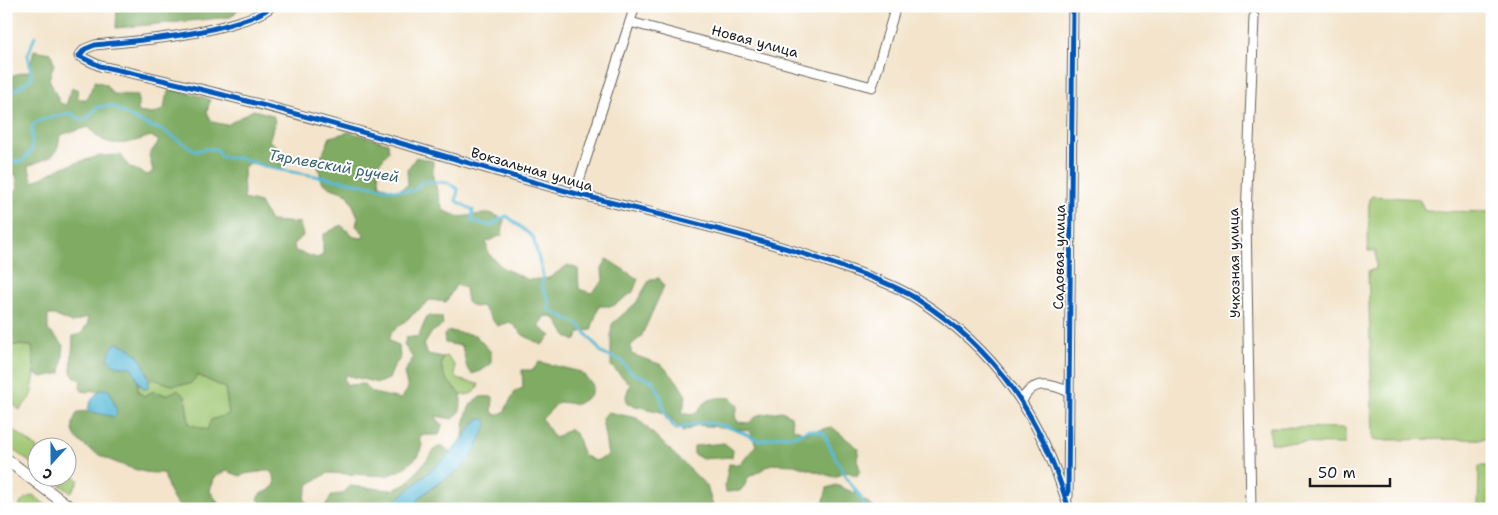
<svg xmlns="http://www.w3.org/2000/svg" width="1498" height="515" viewBox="0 0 1498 515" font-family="'Shantell Sans',sans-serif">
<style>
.green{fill:#9fc672;stroke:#5e7147}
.forest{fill:#7fab64;stroke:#4e6440;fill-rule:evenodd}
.water{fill:#59bad7;stroke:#3a6b7a}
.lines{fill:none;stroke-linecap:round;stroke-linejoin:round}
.stream{stroke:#59bad7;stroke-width:3}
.minor-casing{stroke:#676259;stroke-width:11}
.tertiary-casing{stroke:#676259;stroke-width:13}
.minor{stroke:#fff;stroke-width:9}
.tertiary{stroke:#fff;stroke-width:11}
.cycleway-casing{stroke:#fff;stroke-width:8}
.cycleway{stroke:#0057b8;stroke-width:5}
.labels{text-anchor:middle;stroke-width:4;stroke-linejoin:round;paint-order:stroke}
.street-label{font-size:14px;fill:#1c1c1c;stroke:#fff}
.water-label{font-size:15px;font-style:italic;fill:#376370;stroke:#fff}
</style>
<rect width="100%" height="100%" fill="#fff"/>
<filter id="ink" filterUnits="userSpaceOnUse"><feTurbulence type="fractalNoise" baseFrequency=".02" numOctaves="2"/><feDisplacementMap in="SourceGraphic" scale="10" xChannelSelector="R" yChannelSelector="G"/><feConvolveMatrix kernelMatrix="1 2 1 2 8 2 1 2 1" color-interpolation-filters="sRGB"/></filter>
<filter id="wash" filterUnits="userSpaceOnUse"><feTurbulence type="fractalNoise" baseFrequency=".0096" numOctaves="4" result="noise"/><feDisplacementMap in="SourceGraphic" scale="20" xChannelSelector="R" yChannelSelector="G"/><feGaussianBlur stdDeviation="1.12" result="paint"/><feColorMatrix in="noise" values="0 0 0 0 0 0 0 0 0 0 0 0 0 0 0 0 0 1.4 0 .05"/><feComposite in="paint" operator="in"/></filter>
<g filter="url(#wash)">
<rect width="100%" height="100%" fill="#f3e4cb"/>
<!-- green -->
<g class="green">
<polygon points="1372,196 1419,199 1425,211 1492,212 1492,439 1373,440 1368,271 1376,269 1376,251 1368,251 1369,199"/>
<polygon points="8,345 32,346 35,374 31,396 20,410 6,399 6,346"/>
<path d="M447,356L455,366V376L460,380L479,384C475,394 470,395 461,395C451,384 437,374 443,357Z"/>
<polygon points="197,375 225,388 229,414 211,420 207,430 189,424 185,396 166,395 154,391 144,396 138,392 138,383 144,389 148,388 150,378 172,385"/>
<polygon points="6,424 37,448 37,468 6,444"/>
<polygon points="1270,427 1345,428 1345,444 1270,443"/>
<polygon points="1479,466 1492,466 1492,509 1478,509"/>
<polygon points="68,470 79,480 71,493 51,478 68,478"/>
<polygon points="33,495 51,509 25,509 19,505 24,499"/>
</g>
<!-- forest -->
<g class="forest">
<polygon points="117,6 241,6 231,17 116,28"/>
<path d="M34,50L51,53L54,64L49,79L60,103L66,105L72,88L77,89L78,99H87L95,81L105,84L113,94L138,95V112L153,114L164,109L166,97L171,89L204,97L210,100L207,112L212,122L227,125L253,110L273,115L275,122L269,141L281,149L285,164L280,170L249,163L243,169L244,199L260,203L270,221L300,223L303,236L294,243L295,251L317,258L323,255V235L341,225L354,237L363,238L364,234L356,226L358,217L348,194L331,188L322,182L318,165L330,137L349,132L388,143L389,151L377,166L380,185L397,191L408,185L407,170L416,157L433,161V177L443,210L459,217L490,213L504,219L502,235L486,242L488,253L503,268L529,280L549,278L568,265L578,269L579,289L591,293L603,281L602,269L607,259L638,279L633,292L613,306H599L591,330L580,332L575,341C572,339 567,337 565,334C558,324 559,317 545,316L538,326L551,336L542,345L523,335L510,322L497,326L482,306L474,307L467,302L465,288L456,285L446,302L430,300L391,333L389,341L399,345L400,359L394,366L389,379L378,383L346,375L344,379L347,385L364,384L373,393L401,399L408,389L404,373L413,358L404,345L406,338L419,336L427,316L442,317L443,325L432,332L424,345L427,354L443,357C437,374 451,384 461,395C461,406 462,412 453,419L435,416L442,425L439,435H419L422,445L419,455L403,469L387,476L328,473L309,484L304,499L311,509H266L258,499L260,494L268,491L275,485L274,475L268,470C258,474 250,471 240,476L227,471L213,478L210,491L219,504L217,509C207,509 195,511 185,509C172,506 167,485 164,473C158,473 151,473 145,472C127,468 76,450 73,430C72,423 74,418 78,412L88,411L114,417L102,389L98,392L91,390L87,392L82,391L80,387L81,380L74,377L71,372L73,336L81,334L88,323L87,317L72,323L54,315H48V330L64,345L61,373L43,377L35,374L32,346L19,345L6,346V198L18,188L16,174L6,179V81H9L13,75L29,71ZM89,127C106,151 127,144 151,136L159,141L149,155L153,171L148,175L129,167L121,155L99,156L63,167L33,182L28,166C49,157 57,160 60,135ZM137,354L150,378L172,385L190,384L198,375L225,388L229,414L211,420L207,430L189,424L185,396L177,390L166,395L154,391L144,396L138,392C138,383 137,374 131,366Z"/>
<path d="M659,278L664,286L641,337L631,345V354L662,365L677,381L686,396L682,413C700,418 696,410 706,402C714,397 723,397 731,398L738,406L735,417L738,422L749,423L758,415L782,411L791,416L793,428L805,433L832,427L859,449L857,460L860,470L857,476L848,472L834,477L794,465L772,464L747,478L745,485L740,491L726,492L725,485L729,464L740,465L756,445L750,431L731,428L697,425L683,432L665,413L627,404L626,396L630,384L611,366V332L612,324L636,303L650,279Z"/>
<polygon points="448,331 475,335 491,352 491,364 481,371 472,374 467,368 462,346 445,343 444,335"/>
<path d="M539,362L581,372L593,385L590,396L577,404L559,402L542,419L555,438L569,429L577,435L583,455L595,461L608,456L602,418L608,412L637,418L707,486L714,509H412L416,500L456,471L470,459L478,419L463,439C464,425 465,402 481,397C485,396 490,397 493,397L492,412L496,415L504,412L515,391L523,388L522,370H533Z"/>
<polygon points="724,443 733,450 732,457 702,459 694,454 694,446"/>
<polygon points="443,446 451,453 391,505 390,509 323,509 332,495 342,494 350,486 392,490 407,484 436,448"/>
<polygon points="836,485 857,494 875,509 822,509 827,488"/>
</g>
<!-- water -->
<g class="water">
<path d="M116,343C136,346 151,369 148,388L144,389C136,381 137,375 131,367C121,367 115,367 108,359L111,349Z"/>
<path d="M102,389L110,391L117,412L114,417L88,411C88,403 96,393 102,389Z"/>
<path d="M478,419H486L487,424C482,435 477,449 470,459C454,479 423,486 412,509H390L391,505L451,453Z"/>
</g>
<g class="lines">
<!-- stream -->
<g class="stream">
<polyline points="6,96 32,78 28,55 35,36"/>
<path d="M6,158L17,162L23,161L32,149V127L37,121L70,113L79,119L86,120L97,107L112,106L140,122L164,131L196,151L205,149H217L220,156L227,158H240L270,168L394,190L413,191L424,181L448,183L458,189L456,201L473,210L472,221L491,226L500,219L507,216L533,237L543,275L542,287L549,300V310L578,324L603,354L620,360L632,373L653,381L660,394L666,417L676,429C685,428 694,423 702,423C721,423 743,432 759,441L781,436H794L808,430L823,432C830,447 837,463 847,478C854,489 862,496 866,509"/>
</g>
</g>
</g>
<g filter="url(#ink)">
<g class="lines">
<defs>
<g id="minor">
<path d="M272,6C263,14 248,19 237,22C190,37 143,40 95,45L85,49L79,56L100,66C198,87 296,113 393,141C452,158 511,176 570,192C658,215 748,234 834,264C862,274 891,283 917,299C997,350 1041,417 1068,506"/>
<polyline points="630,22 872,87 896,6"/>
<polyline points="575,193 635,6"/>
<path d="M1022,401C1032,379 1050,383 1069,392"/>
<polyline points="1068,496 1073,6"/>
<polyline points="1251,509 1246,217 1254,17"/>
</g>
<polyline id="tertiary" points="6,459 72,509"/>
</defs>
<!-- minor casing -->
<use href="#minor" class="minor-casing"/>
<!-- tertiary casing -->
<use href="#tertiary" class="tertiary-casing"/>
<!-- minor -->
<use href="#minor" class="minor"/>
<!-- tertiary -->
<use href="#tertiary" class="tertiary"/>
<defs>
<g id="cycleway">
<path d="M272,6C263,14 248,19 237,22C190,37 143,40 95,45L85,49L79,56L100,66C198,87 296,113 393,141C452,158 511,176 570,192C658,215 748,234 834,264C862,274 891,283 917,299C997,350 1041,417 1068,506"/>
<polyline points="1068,494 1073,6"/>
</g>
</defs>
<!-- cycleway casing -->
<use href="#cycleway" class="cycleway-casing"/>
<!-- cycleway -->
<use href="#cycleway" class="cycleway"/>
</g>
</g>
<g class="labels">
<!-- street labels -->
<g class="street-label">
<text transform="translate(755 41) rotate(15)" y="5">Новая улица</text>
<text transform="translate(532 169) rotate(16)" y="5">Вокзальная улица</text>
<text transform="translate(1059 257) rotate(-89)" y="5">Садовая улица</text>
<text transform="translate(1234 263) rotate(-91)" y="5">Учхозная улица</text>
</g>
<!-- water labels -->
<g class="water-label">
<text transform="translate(334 166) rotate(10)" y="5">Тярлевский ручей</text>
</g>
</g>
<!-- margin -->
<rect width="1498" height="515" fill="none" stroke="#fff" stroke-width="25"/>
<!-- north arrow -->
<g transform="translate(52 462) rotate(201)"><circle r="24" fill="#ffffff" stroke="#a4a4a4"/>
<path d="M0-4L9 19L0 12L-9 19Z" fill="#1f6fb2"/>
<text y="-8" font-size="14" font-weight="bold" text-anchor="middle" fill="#1c1c1c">С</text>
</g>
<!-- scale -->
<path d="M1310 478v8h80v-8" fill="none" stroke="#1c1c1c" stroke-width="2.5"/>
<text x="1318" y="478" font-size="15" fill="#1c1c1c" stroke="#ffffff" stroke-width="4" paint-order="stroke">50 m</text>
</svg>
